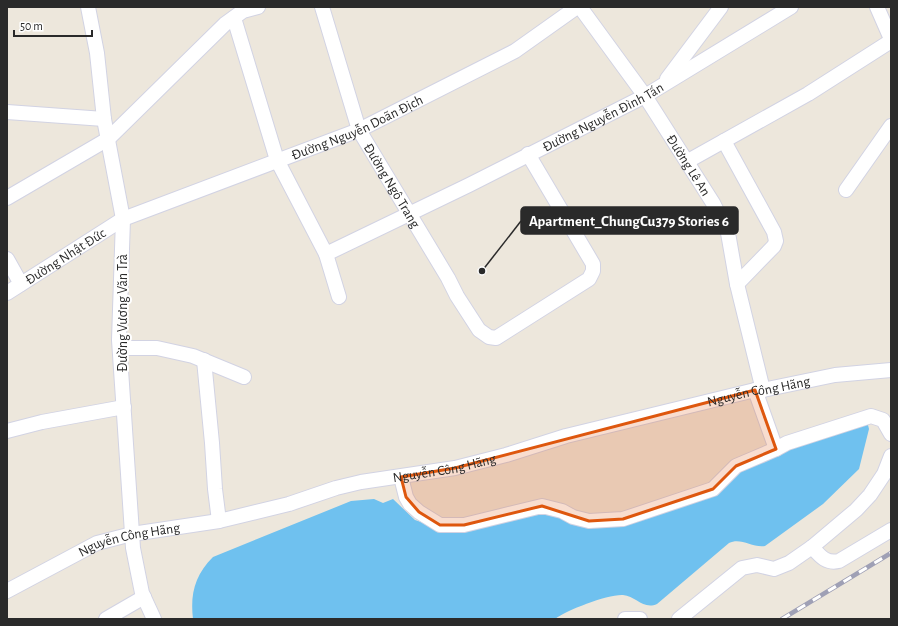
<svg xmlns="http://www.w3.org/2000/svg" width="898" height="626" viewBox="0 0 898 626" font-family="'Alegreya Sans',sans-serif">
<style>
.water{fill:#6fc1ef}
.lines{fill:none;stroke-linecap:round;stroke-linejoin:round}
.minor-casing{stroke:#d2d3e3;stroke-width:16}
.minor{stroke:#fff;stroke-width:14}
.rail-casing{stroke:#9fa0b5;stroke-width:4.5}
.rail{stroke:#fff;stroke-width:3;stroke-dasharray:9;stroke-linecap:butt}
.marked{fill:#de570e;fill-opacity:0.2;stroke:#de570e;stroke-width:3;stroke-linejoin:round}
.labels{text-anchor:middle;stroke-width:4;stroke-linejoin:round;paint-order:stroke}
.street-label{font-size:14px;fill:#2a2a2a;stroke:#fff}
.leader{fill:none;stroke:#2a2a2a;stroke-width:1.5}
.callout-dot{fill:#2a2a2a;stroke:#fff;stroke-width:1.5}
.callout{fill:#2a2a2a;stroke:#2a2a2a;stroke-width:1.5}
.callout-label{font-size:15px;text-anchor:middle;font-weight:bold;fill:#fff}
</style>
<rect width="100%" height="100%" fill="#ede7dc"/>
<!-- water -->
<path class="water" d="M855,416L867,421L869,429L859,469L823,504L765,546C752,548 741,537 729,543L657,604C643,610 636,596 623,595C608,594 567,610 555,619H193C190,594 195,575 213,557L351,501L374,499L383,503L393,499L415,520L424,523H454L526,505L591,522L688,495L710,484L727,465L739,457Z"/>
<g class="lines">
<defs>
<g id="minor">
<polyline points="88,7 97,53 104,119 123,219 119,340 133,548 142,593 154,619"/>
<path id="s1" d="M322,7L359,130L448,278L457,296L479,330L489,337L496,338L589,279L593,271V264L528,154"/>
<path id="s2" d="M580,7L645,96L713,203L728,233L737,284L763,390"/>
<polyline points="877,7 891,39"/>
<polyline points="234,18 277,160 326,254 339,297"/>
<polyline points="667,79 721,7"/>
<polyline points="7,112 104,119"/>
<polyline points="724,141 774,232 776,241 774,246 737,284"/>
<polyline points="688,161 808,94 891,41"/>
<polyline points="846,190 891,126"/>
<polyline points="7,198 108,139 225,24 243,11 258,7"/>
<path id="s3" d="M326,254L469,185L645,96L791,7"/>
<polyline points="7,259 21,284"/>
<path id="s4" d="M7,293L123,219L359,130L515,51L577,7"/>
<polyline points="120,348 157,348 193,356 244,377"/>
<polyline points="204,360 212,443 215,489 219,521"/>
<polyline points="755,390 776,449"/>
<polyline points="7,431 42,422 124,407"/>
<polyline points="401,477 406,497 410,504 419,512 440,525 464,525 542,506 562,511 573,517 589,521 623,519 713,489 736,466 776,449 787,443 871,416 883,420 891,434"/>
<path d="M812,547C820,556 826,564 839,561L891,530"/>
<path id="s5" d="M7,591L97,543L132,534L219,521L289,504L336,488L361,482L455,468L506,455L566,436L755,390H763L835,375L891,370"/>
<polyline points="106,619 144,597"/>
<polyline points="625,619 640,619"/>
<polyline points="679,619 742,568 757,565 774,569 789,563 812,547 856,510 870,495 884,474 891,456"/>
</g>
</defs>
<!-- minor casing -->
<use href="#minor" class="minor-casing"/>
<!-- minor -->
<use href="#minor" class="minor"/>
<defs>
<polyline id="rail" points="782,619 891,553"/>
</defs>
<!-- rail casing -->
<use href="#rail" class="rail-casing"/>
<!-- rail -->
<use href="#rail" class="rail"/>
</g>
<!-- marked area -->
<path class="marked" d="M755,390L776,449L736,466L713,489L623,519L589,521L542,506L464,525H440L419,512L406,497L401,477L455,468Z"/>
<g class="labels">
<!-- street labels -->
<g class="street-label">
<text dy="5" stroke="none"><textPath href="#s3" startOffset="309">Đường Nguyễn Đình Tấn</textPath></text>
<text dy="5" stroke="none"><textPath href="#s4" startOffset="389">Đường Nguyễn Doãn Địch</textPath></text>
<text dy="5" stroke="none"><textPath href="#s2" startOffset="192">Đường Lê An</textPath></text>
<text dy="5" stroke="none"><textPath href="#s1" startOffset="193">Đường Ngô Trang</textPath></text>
<text dy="5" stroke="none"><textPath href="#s4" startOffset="69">Đường Nhật Đức</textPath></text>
<text transform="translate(122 313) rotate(-90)" y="5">Đường Vương Văn Trà</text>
<text dy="5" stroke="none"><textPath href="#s5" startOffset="782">Nguyễn Công Hãng</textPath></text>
<text dy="5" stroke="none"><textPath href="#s5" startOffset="458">Nguyễn Công Hãng</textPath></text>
<text dy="5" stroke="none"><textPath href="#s5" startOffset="134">Nguyễn Công Hãng</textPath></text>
</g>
</g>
<!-- callouts -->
<path class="leader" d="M482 271L521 221"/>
<circle class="callout-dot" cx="482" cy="271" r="4"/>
<rect class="callout" x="521" y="207" width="217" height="27" rx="4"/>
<g class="callout-label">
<text x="629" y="226">Apartment_ChungCu379 Stories 6</text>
</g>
<!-- border -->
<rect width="898" height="626" fill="none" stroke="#2a2a2a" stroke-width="16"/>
<!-- scale -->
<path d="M14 30v6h78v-6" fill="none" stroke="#2a2a2a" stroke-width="2"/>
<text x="20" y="30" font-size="12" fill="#2a2a2a" stroke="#ffffff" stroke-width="3" paint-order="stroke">50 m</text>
</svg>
